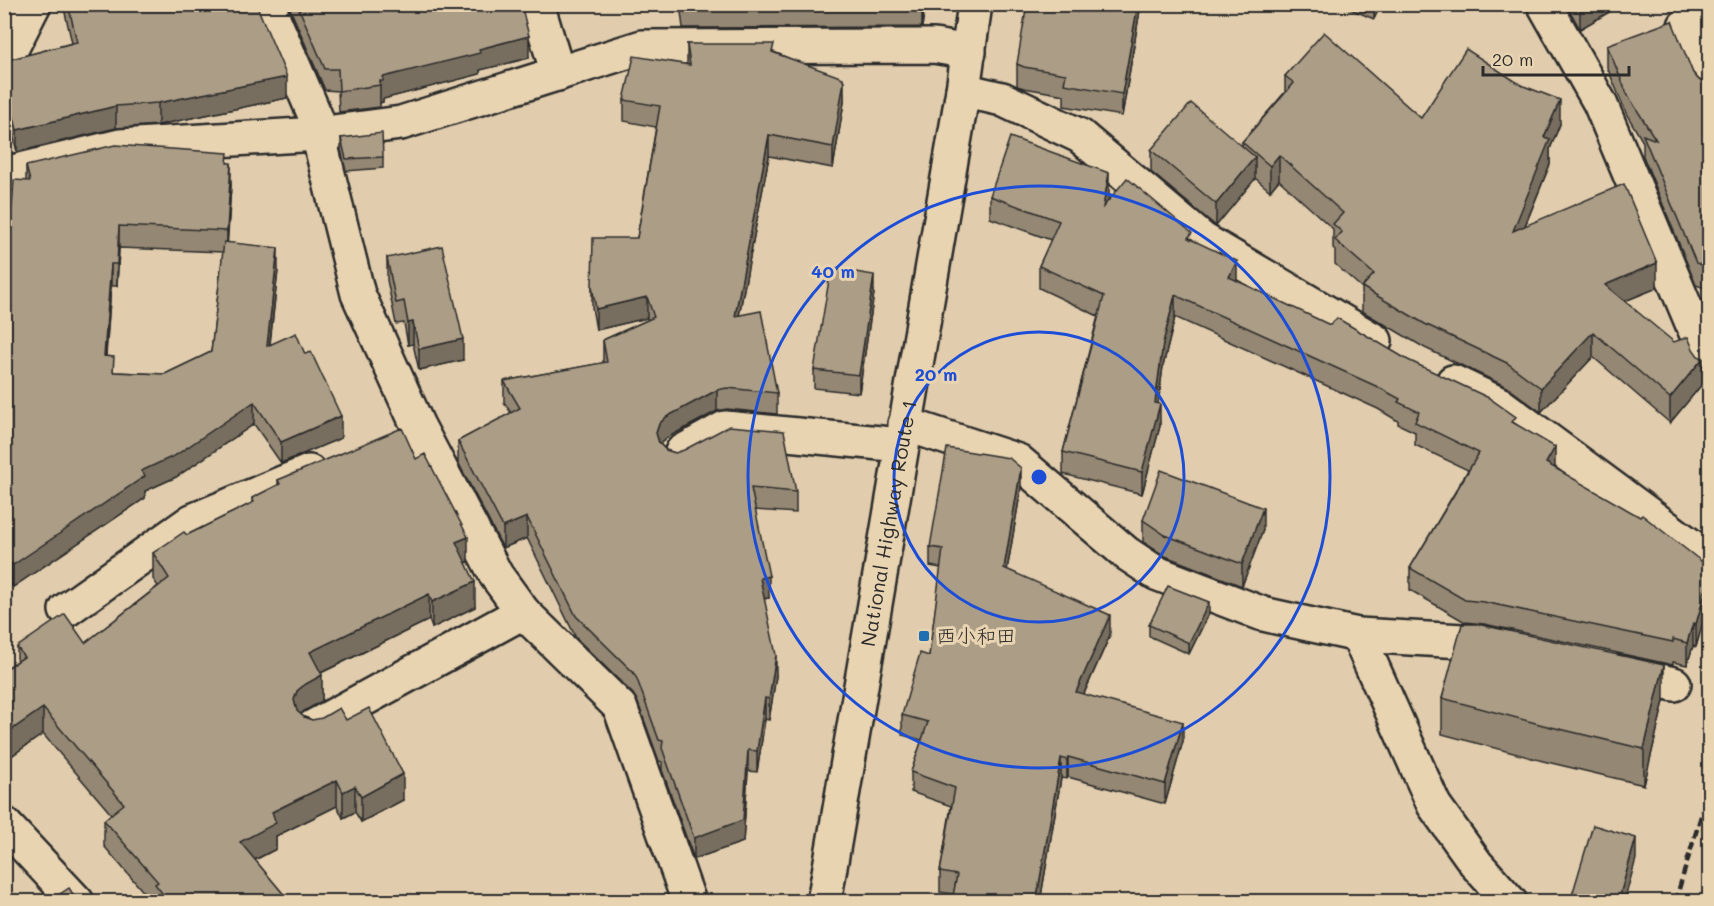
<svg xmlns="http://www.w3.org/2000/svg" width="1714" height="906" viewBox="0 0 1714 906" font-family="Mali,'Klee One',sans-serif">
<style>
.lines{fill:none;stroke-linecap:round;stroke-linejoin:round}
.minor-casing{stroke:#2b2b2b;stroke-width:38}
.highway-casing{stroke:#2b2b2b;stroke-width:38}
.minor{stroke:#e9d4b2;stroke-width:33}
.highway{stroke:#e9d4b2;stroke-width:33}
.rail{stroke:#2b2b2b;stroke-width:4.5;stroke-dasharray:9 4.5;stroke-linecap:butt}
.wall{fill:#948773;stroke:#2b2b2b;stroke-width:1.5;fill-rule:evenodd}
.shaded-wall{fill:#786e5e;stroke:#2b2b2b;stroke-width:1.5}
.building{fill:#ac9d86;stroke:#2b2b2b;stroke-width:1.5}
.ring{fill:none;stroke:#1d4ed8;stroke-width:3}
.poi-dot{fill:#1f6fb2;stroke:#e9d4b2;stroke-width:2}
.labels{text-anchor:middle;stroke-width:6;stroke-linejoin:round;paint-order:stroke}
.street-label{font-size:20px;fill:#2b2b2b;stroke:#e9d4b2}
.poi-label{font-size:20px;fill:#2b2b2b;stroke:#e9d4b2;text-anchor:start}
.centre{fill:#1d4ed8;stroke:#e9d4b2;stroke-width:3}
.ring-label{font-size:18px;text-anchor:middle;font-weight:bold;fill:#1d4ed8;stroke:#e9d4b2;stroke-width:6;stroke-linejoin:round;paint-order:stroke}
</style>
<rect width="100%" height="100%" fill="#e1cdad"/>
<filter id="ink" filterUnits="userSpaceOnUse"><feTurbulence type="fractalNoise" baseFrequency=".0167" numOctaves="2"/><feDisplacementMap in="SourceGraphic" scale="12" xChannelSelector="R" yChannelSelector="G"/><feConvolveMatrix kernelMatrix="1 2 1 2 8 2 1 2 1" color-interpolation-filters="sRGB"/></filter>
<g filter="url(#ink)">
<g class="lines">
<defs>
<g id="minor">
<polyline points="267,4 316,118 318,134 358,294 418,426 496,575 523,612 620,707 689,902"/>
<polyline points="537,4 558,74"/>
<polyline points="1544,4 1600,103 1710,366"/>
<polyline points="1710,8 1685,26 1710,87"/>
<polyline points="4,63 34,4"/>
<polyline points="963,90 1002,99 1080,136 1203,240 1375,341"/>
<polyline points="4,174 120,146 318,134 401,123 642,47 934,46 969,52"/>
<polyline points="1453,382 1499,404 1710,560"/>
<polyline points="905,424 1018,461 1126,553 1156,573 1263,614 1358,635 1480,642 1502,647"/>
<polyline points="682,452 725,428 901,445"/>
<polyline points="66,610 192,521 309,472"/>
<polyline points="1358,635 1434,805 1477,865 1510,902"/>
<polyline points="1620,672 1674,684"/>
<polyline points="313,727 523,612"/>
<polyline points="4,824 77,902"/>
</g>
<g id="highway">
<path id="s1" d="M824,902L963,90L975,4"/>
</g>
</defs>
<!-- minor casing -->
<use href="#minor" class="minor-casing"/>
<!-- highway casing -->
<use href="#highway" class="highway-casing"/>
<!-- minor -->
<use href="#minor" class="minor"/>
<!-- highway -->
<use href="#highway" class="highway"/>
<!-- rail -->
<g class="rail">
<polyline points="1675,902 1710,786"/>
<polyline points="1703,902 1710,879"/>
</g>
</g>
<!-- wall -->
<g class="wall">
<polygon points="63,4 256,4 287,98 158,125 116,128 17,152 4,98 4,61 72,43"/>
<polygon points="288,4 521,4 529,58 480,70 480,74 383,99 383,102 380,103 380,107 339,112 338,91 325,90"/>
<polygon points="680,4 925,4 922,27 683,28"/>
<polygon points="1141,4 1122,116 1064,106 1064,95 1024,88 1017,86 1017,64"/>
<polygon points="1338,4 1381,4 1374,19"/>
<polygon points="1472,4 1486,4 1478,11"/>
<polygon points="1566,4 1623,4 1580,29"/>
<polygon points="1710,10 1710,36 1708,33 1708,11"/>
<polygon points="687,44 774,52 843,81 844,102 833,168 769,156 739,315 777,393 777,414 727,409 717,411 666,438 660,444 666,450 796,492 796,513 755,510 769,598 764,599 776,676 769,720 765,719 757,772 748,771 743,842 694,859 662,770 662,762 659,761 637,700 633,694 576,638 527,538 503,548 458,462 458,441 511,413 504,402 504,381 603,363 603,340 648,320 647,318 596,330 592,307 592,286 637,238 656,127 624,121 624,100 687,65"/>
<polygon points="1607,45 1693,73 1699,80 1710,84 1710,290 1696,285 1643,156 1643,142 1627,115 1607,67"/>
<polygon points="1285,76 1421,118 1560,124 1550,149 1550,164 1525,226 1657,288 1625,301 1703,383 1670,423 1593,357 1541,412 1507,387 1425,348 1362,311 1362,288 1335,264 1335,250 1333,248 1333,229 1279,180 1270,191 1255,178 1216,226 1151,172 1151,150 1242,146 1242,142 1285,92"/>
<polygon points="341,138 383,157 383,168 346,171 341,150"/>
<path d="M228,163L231,185L227,242L278,270L270,345L341,438L281,463L254,424L176,477L145,491V498L13,587L12,585L4,590L12,207L26,181V166ZM119,248L223,252L211,352L165,374L114,372L106,356L111,286H117Z"/>
<polygon points="1109,195 1108,201 1192,239 1237,280 1516,424 1555,468 1710,568 1710,597 1696,647 1693,646 1687,665 1673,662 1673,665 1484,624 1465,622 1410,590 1410,568 1468,470 1415,445 1415,432 1398,424 1398,421 1378,409 1175,317 1163,366 1158,404 1160,426 1142,494 1063,474 1063,452 1098,316 1039,288 1039,266 1051,240 990,218 990,196"/>
<polygon points="387,258 463,360 419,370 413,344 408,345 404,323 396,324 387,280"/>
<polygon points="874,293 859,393 814,388 814,370"/>
<polygon points="416,459 468,562 466,563 475,607 432,628 429,620 321,673 322,701 304,711 300,714 304,717 312,720 346,720 403,800 361,822 355,812 343,818 337,806 276,836 276,849 255,860 290,902 152,902 104,846 104,820 111,814 43,734 4,761 4,670 17,661 17,647 85,643 158,586 153,579 153,553 187,535 252,503 252,498 278,485 278,480"/>
<polygon points="1021,488 1007,570 1110,635 1084,694 1183,741 1165,804 1068,777 1067,779 1061,778 1040,902 952,902 954,894 940,892 940,872 951,806 911,792 911,772 922,740 902,735 902,715 929,656 941,568 930,566 930,547"/>
<polygon points="1143,520 1263,530 1242,586 1165,556 1143,542"/>
<polygon points="1209,613 1189,654 1149,636 1149,625"/>
<polygon points="1442,698 1664,701 1644,785 1543,761 1442,734"/>
</g>
<!-- shaded-wall -->
<g class="shaded-wall">
<polygon points="922,4 925,4 922,27"/>
<polygon points="1138,4 1141,4 1122,116 1122,94"/>
<polygon points="1374,4 1381,4 1374,19"/>
<polygon points="1478,4 1486,4 1478,11"/>
<polygon points="1586,4 1623,4 1580,29 1580,8"/>
<polygon points="529,36 529,58 480,70 480,74 383,99 383,102 380,103 380,81 383,77 479,49"/>
<polygon points="287,77 287,98 158,125 158,103"/>
<polygon points="843,78 843,88 844,81 844,102 833,168 833,147"/>
<polygon points="1560,100 1560,124 1550,149 1550,164 1513,255 1513,231 1544,137"/>
<polygon points="116,106 116,128 17,152 17,130"/>
<polygon points="769,135 769,156 735,337 735,316"/>
<polygon points="1279,155 1279,180 1270,191 1270,166"/>
<polygon points="1255,157 1255,179 1216,226 1216,204"/>
<polygon points="231,163 231,185 227,252 227,231"/>
<polygon points="1109,173 1109,195 1103,229 1103,207"/>
<polygon points="119,226 119,248 117,286 117,264"/>
<polygon points="278,248 278,270 267,368 267,346"/>
<polygon points="1237,261 1237,283 1229,277"/>
<polygon points="1657,263 1657,288 1605,309 1605,285"/>
<polygon points="111,264 111,286 104,377 104,356"/>
<polygon points="874,275 874,293 859,393 859,375"/>
<polygon points="1175,295 1175,317 1163,366 1156,420 1160,404 1160,426 1142,494 1142,472 1155,403 1163,343"/>
<polygon points="647,297 647,318 596,330 596,309"/>
<polygon points="413,322 413,344 408,345 408,323"/>
<polygon points="1593,332 1593,357 1541,412 1541,388"/>
<polygon points="463,339 463,360 419,370 419,349"/>
<polygon points="1703,358 1703,383 1670,423 1670,398"/>
<polygon points="717,390 717,411 666,438 659,445 656,433 659,424 666,417"/>
<polygon points="254,402 254,424 176,477 145,491 145,498 13,587 13,565 141,471"/>
<polygon points="341,416 341,438 281,463 281,442"/>
<polygon points="1555,447 1555,470 1546,463"/>
<polygon points="1021,468 1021,488 1004,588 1004,568"/>
<polygon points="1263,508 1263,530 1242,586 1242,564"/>
<polygon points="527,517 527,538 503,548 503,527"/>
<polygon points="468,537 468,562 456,567 456,542"/>
<polygon points="12,563 12,585 4,590 4,569"/>
<polygon points="1710,575 1710,597 1696,647 1696,624"/>
<polygon points="769,576 769,598 760,599 760,578"/>
<polygon points="475,582 475,607 432,628 432,602"/>
<polygon points="429,594 429,620 310,678 310,652"/>
<polygon points="1209,602 1209,613 1189,654 1189,643"/>
<polygon points="1110,615 1110,635 1076,711 1076,692"/>
<polygon points="1693,623 1693,646 1687,665 1687,643"/>
<polygon points="776,655 776,676 769,720 769,699"/>
<polygon points="1664,665 1664,701 1644,785 1644,749"/>
<polygon points="322,675 322,701 304,711 297,717 294,700 297,691 304,685"/>
<polygon points="765,698 765,719 757,772 757,751"/>
<polygon points="43,708 43,734 4,761 4,735"/>
<polygon points="1183,722 1183,741 1165,804 1165,784"/>
<polygon points="748,750 748,771 743,842 694,859 694,838"/>
<polygon points="1068,757 1068,777 1067,779 1067,760"/>
<polygon points="1061,758 1061,778 1040,902 1036,902"/>
<polygon points="403,774 403,800 361,822 361,797"/>
<polygon points="337,780 337,806 276,836 276,849 240,867 240,842 272,812"/>
<polygon points="355,786 355,812 343,818 343,792"/>
<polygon points="1636,838 1636,859 1624,902 1618,902"/>
</g>
<!-- building -->
<g class="building">
<polygon points="68,4 256,4 287,77 158,103 116,106 17,130 4,77 4,61 77,42"/>
<polygon points="297,4 521,4 529,36 479,49 480,53 383,77 383,81 380,81 380,85 339,91 338,69 325,69"/>
<polygon points="683,4 922,4 922,6 683,7"/>
<polygon points="1027,4 1138,4 1122,94 1064,84 1066,74 1024,67 1017,64"/>
<polygon points="1578,4 1586,4 1580,8"/>
<polygon points="1672,21 1693,73 1699,80 1710,84 1710,268 1696,263 1643,135 1656,140 1627,94 1607,45"/>
<polygon points="1324,32 1421,118 1466,49 1521,85 1560,100 1544,137 1550,139 1513,231 1624,184 1657,263 1605,285 1674,342 1688,337 1693,349 1698,356 1703,358 1670,398 1593,332 1541,388 1507,363 1425,324 1362,287 1374,274 1335,240 1342,232 1333,224 1343,213 1279,155 1270,166 1242,142 1294,83 1285,76"/>
<polygon points="687,44 774,44 772,52 843,78 843,81 844,81 833,147 769,135 735,316 761,311 777,393 727,388 717,390 666,417 659,424 656,433 659,443 666,450 675,453 684,450 729,426 784,431 796,492 751,488 769,576 760,578 776,655 769,699 765,698 757,751 748,750 743,820 694,838 662,748 663,741 659,740 637,679 633,672 576,616 527,517 503,527 458,441 520,408 504,381 607,362 603,340 654,317 647,297 596,309 592,286 593,238 637,238 660,106 624,100 634,56 690,65"/>
<polygon points="1191,103 1255,157 1216,204 1151,150"/>
<polygon points="382,133 383,157 346,159 341,138"/>
<polygon points="1010,137 1109,173 1103,207 1127,178 1192,233 1188,238 1237,261 1229,277 1330,325 1337,318 1408,360 1489,398 1516,417 1512,422 1555,447 1546,463 1640,517 1642,515 1710,568 1710,575 1696,624 1693,623 1687,643 1673,639 1673,642 1484,602 1465,600 1410,568 1479,453 1415,422 1419,412 1398,402 1400,399 1378,387 1175,295 1163,343 1155,403 1160,404 1142,472 1063,452 1104,296 1039,266 1059,221 990,196"/>
<polygon points="115,145 228,153 227,163 231,163 227,231 119,226 117,264 111,264 104,356 114,357 113,372 165,374 211,352 224,242 278,248 267,346 296,333 305,354 311,352 341,416 281,442 254,402 176,455 141,471 145,476 13,565 12,563 4,569 4,205 12,207 14,180 30,181 26,166"/>
<polygon points="442,246 463,339 419,349 413,322 408,323 404,301 396,303 387,258"/>
<polygon points="831,268 874,275 859,375 814,370"/>
<polygon points="402,428 416,459 425,454 468,537 456,542 475,582 432,602 429,594 310,652 322,675 304,685 297,691 294,700 297,711 304,717 312,720 322,718 339,708 346,720 369,708 403,774 361,797 355,786 343,792 337,780 272,812 276,823 240,842 290,902 169,902 155,884 158,882 104,820 124,804 43,708 4,735 4,670 24,657 17,647 65,614 85,643 169,578 153,553 184,532 187,535 254,502 252,498 280,484 278,480"/>
<polygon points="947,448 1009,458 1021,468 1004,568 1110,615 1076,692 1183,722 1165,784 1068,757 1067,760 1061,758 1036,902 957,902 952,901 957,875 940,872 955,788 911,772 928,722 902,715 920,653 929,656 943,549 930,547"/>
<polygon points="1161,470 1263,508 1242,564 1165,535 1143,520"/>
<polygon points="1168,586 1209,602 1189,643 1149,625"/>
<polygon points="1462,624 1477,624 1664,665 1644,749 1543,725 1442,698"/>
<polygon points="1593,825 1636,838 1618,902 1570,902"/>
<polygon points="69,888 78,902 48,902"/>
<polygon points="4,893 10,902 4,902"/>
</g>
</g>
<!-- distance rings -->
<g class="ring">
<circle cx="1039" cy="477" r="145"/>
<circle cx="1039" cy="477" r="291"/>
</g>
<!-- markers -->
<rect class="poi-dot" x="918" y="630" width="12" height="12" rx="3"/>
<g class="labels">
<!-- street labels -->
<g class="street-label">
<text dy="7" stroke="none"><textPath href="#s1" startOffset="384">National Highway Route 1</textPath></text>
</g>
<!-- poi labels -->
<g class="poi-label">
<text x="936" y="643">西小和田</text>
</g>
</g>
<circle cx="1039" cy="477" r="9" class="centre"/>
<g class="ring-label">
<text x="833" y="278">40 m</text>
<text x="936" y="381">20 m</text>
</g>
<!-- margin -->
<rect width="1714" height="906" fill="none" stroke="#e9d4b2" stroke-width="24"/>
<rect x="12" y="12" width="1690" height="882" fill="none" stroke="#2b2b2b" stroke-width="2" filter="url(#ink)"/>
<!-- scale -->
<path d="M1483 66v9h146v-9" fill="none" stroke="#2b2b2b" stroke-width="3"/>
<text x="1492" y="66" font-size="18" fill="#2b2b2b" stroke="#e9d4b2" stroke-width="4.5" paint-order="stroke">20 m</text>
</svg>
